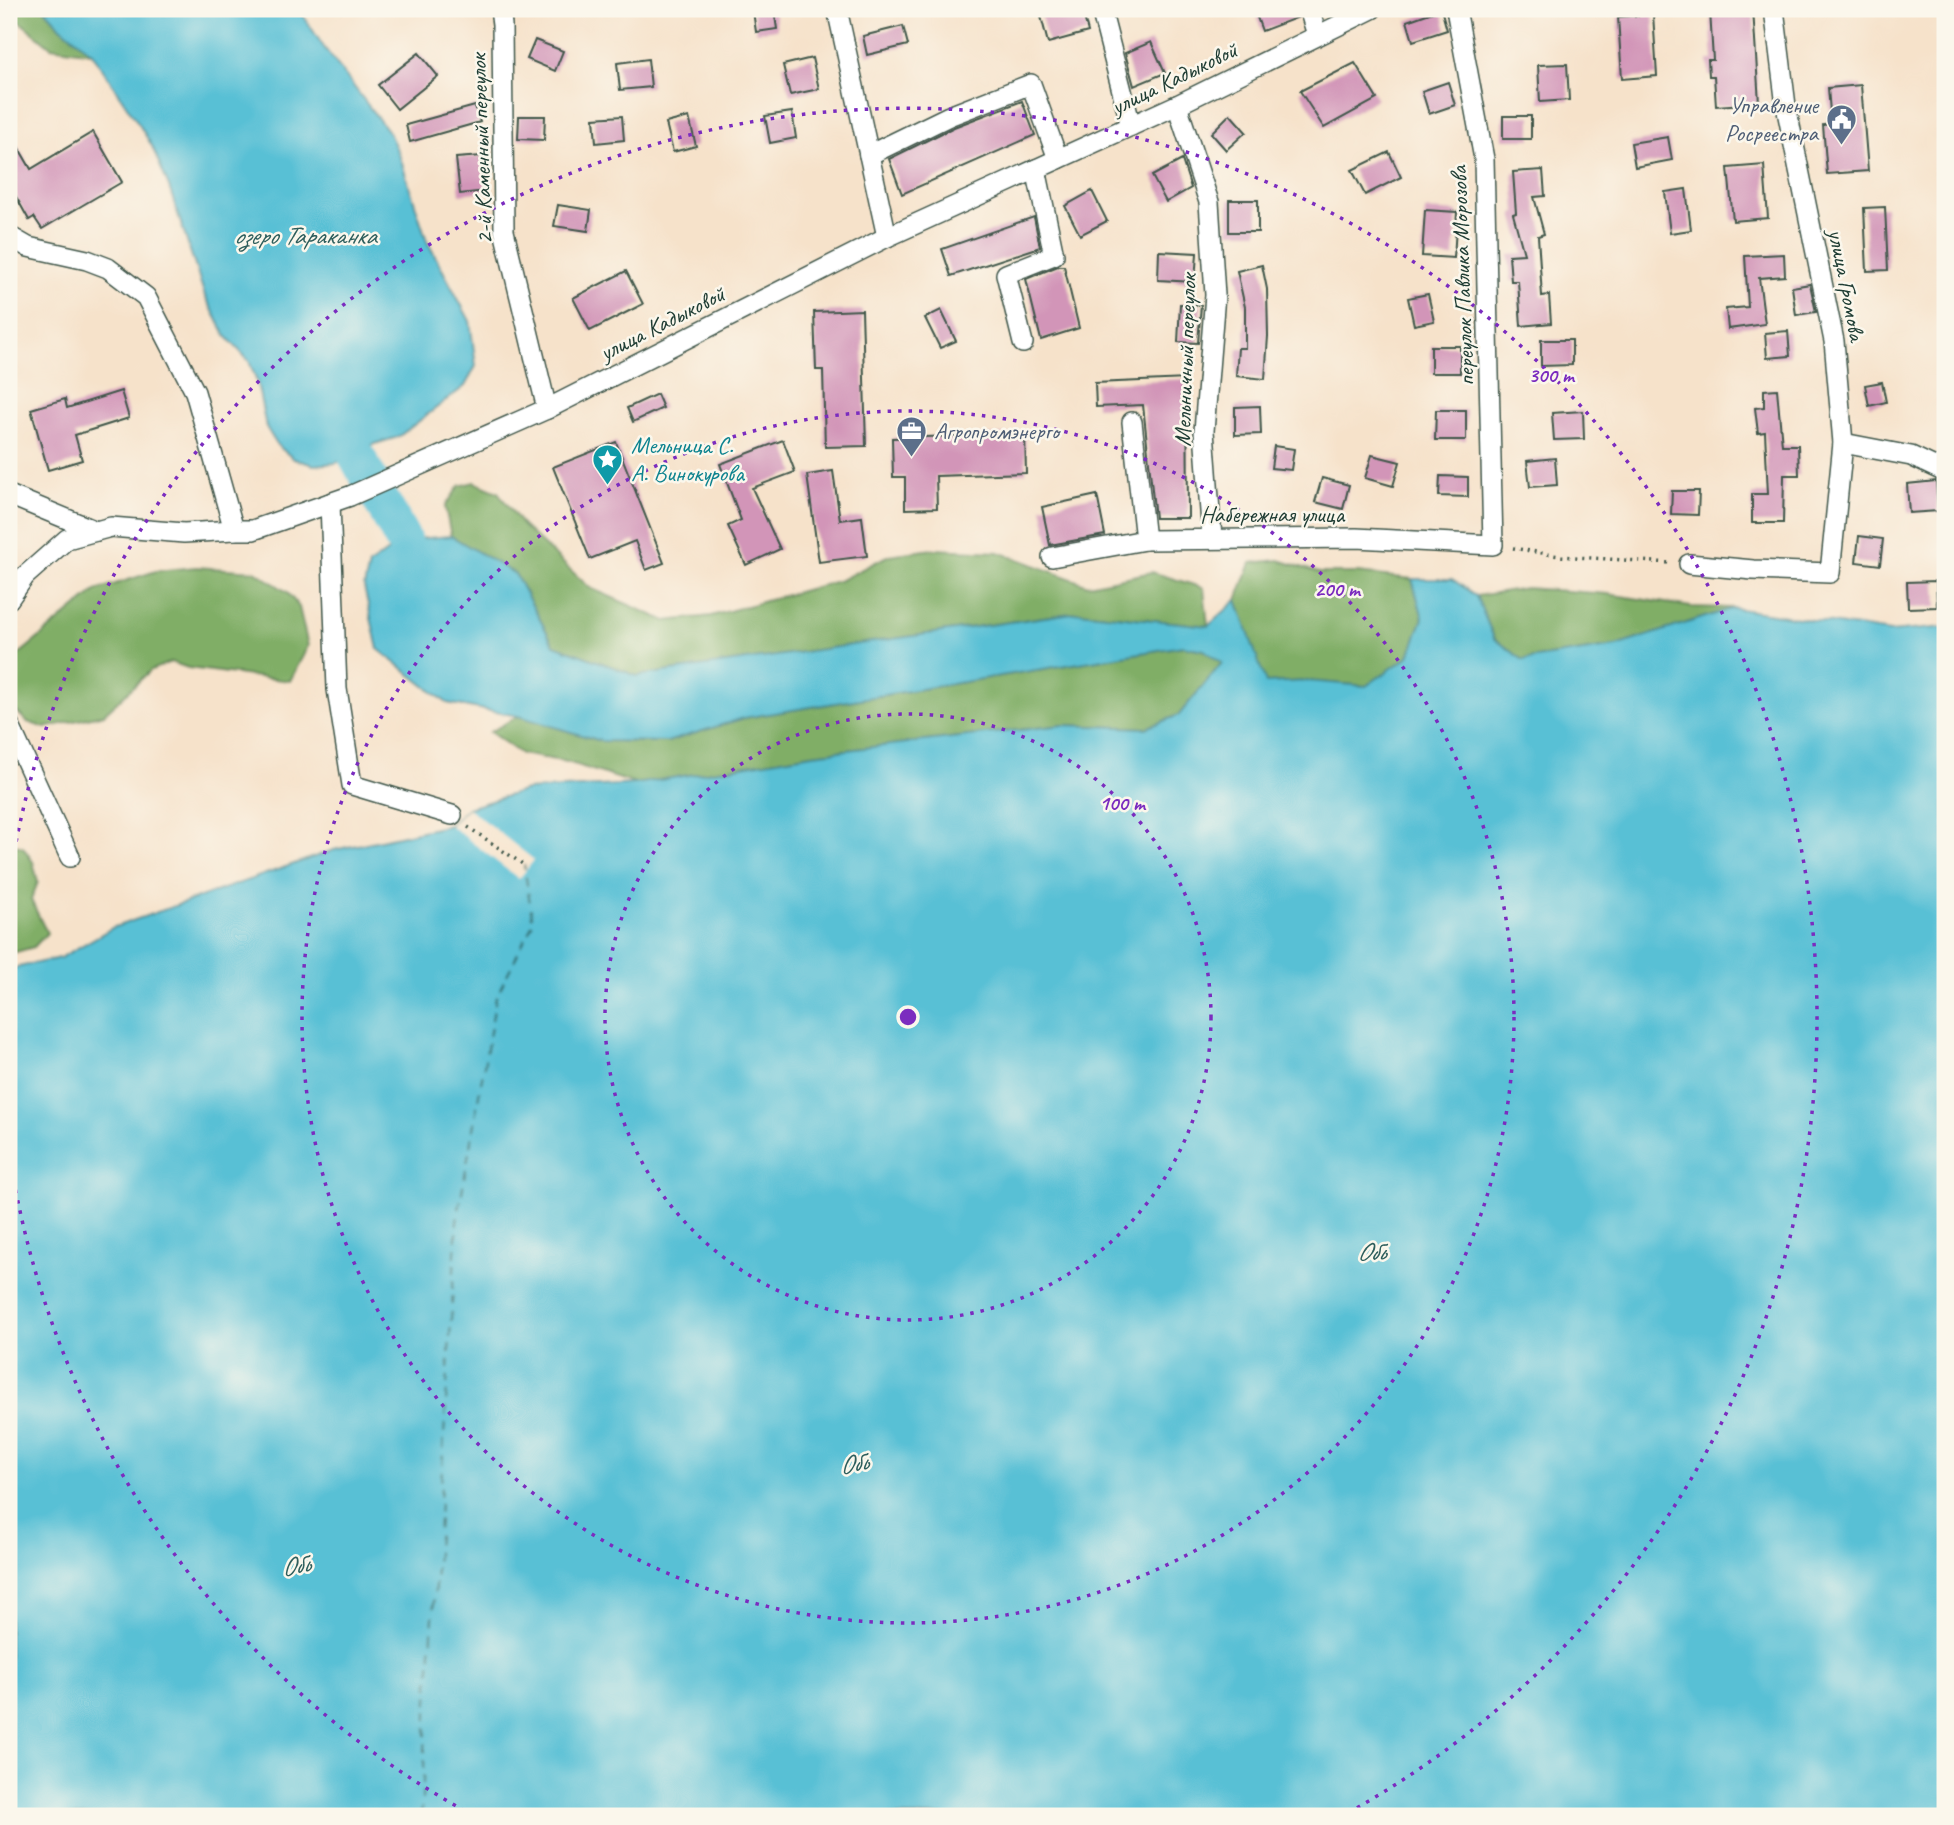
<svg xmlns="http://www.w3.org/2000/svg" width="1954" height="1825" viewBox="0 0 1954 1825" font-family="Caveat,sans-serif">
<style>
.forest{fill:#80ae66;stroke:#50764d;stroke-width:2}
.water{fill:#58c0d5;stroke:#3c7e84;stroke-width:2}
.pier{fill:#f6e2ca}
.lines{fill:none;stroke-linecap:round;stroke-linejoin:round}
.river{stroke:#58c0d5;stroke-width:37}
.ferry{stroke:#2d5e5c;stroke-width:2;stroke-dasharray:9 7;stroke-linecap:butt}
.building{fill:#d295b8}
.minor-casing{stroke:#3f564a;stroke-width:22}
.path{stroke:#3f564a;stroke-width:3.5;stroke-dasharray:2 5;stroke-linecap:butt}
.minor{stroke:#fff;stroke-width:19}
.ring{fill:none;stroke:#7b2cbf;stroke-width:3.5;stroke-dasharray:3.5 7}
.labels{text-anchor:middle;stroke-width:5;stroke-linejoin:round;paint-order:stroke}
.street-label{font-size:24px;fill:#1f3d34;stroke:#fbf7ec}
.service-label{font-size:24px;fill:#4e5e75;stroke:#fbf7ec;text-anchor:end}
.culture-label{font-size:24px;fill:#0d838f;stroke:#fbf7ec;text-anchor:start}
.water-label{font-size:26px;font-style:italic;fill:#2d5e5c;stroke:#fbf7ec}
.centre{fill:#7b2cbf;stroke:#fbf7ec;stroke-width:3.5}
.ring-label{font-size:21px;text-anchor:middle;font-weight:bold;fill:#7b2cbf;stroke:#fbf7ec;stroke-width:5;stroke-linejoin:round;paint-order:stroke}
</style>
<rect width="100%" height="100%" fill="#fbf7ec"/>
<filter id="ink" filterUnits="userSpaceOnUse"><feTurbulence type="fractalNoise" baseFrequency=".0143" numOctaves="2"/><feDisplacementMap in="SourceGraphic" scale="14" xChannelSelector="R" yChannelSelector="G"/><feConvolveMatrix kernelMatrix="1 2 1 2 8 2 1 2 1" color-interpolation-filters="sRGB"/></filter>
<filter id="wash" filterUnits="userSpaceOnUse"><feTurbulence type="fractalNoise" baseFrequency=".00686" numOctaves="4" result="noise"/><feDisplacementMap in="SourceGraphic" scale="28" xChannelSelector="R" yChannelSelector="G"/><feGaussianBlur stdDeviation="1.57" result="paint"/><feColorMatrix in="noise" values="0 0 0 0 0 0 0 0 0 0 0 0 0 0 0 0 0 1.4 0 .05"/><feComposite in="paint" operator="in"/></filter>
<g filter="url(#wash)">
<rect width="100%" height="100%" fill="#f6e2ca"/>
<!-- forest -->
<g class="forest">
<polygon points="9,9 45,9 61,27 92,53 51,47 9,13"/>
<polygon points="474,482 498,492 523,526 590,588 666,621 711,616 841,580 889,555 933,549 999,552 1088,585 1152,572 1204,588 1208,626 1079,612 637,676 554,645 515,574 451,536 445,507 459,486"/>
<polygon points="1279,560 1320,573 1357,573 1412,579 1423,618 1409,657 1366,686 1308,681 1265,683 1237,600 1251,563"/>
<polygon points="196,567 255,571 287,592 299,607 308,646 290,681 188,668 171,662 151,670 104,714 45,728 27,722 14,709 9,698 9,671 17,656 97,590 156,571"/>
<polygon points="1526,588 1608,594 1691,607 1733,608 1616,646 1523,660 1494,638 1476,596"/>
<polygon points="1183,646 1204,650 1222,663 1179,715 1146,728 1063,725 812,754 636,784 567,762 521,754 490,732 518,716 601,741 667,742 744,718"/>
<polygon points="9,843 23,847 33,862 38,882 31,900 47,933 34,947 9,954"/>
</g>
<!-- water -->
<g class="water">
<polygon points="45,9 299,9 323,46 389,133 399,154 427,241 470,321 476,366 465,386 398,437 375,444 336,463 314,465 294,459 277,445 266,427 257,382 249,361 226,336 205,296 169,187 152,146 140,126 92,53 61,27"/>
<polygon points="451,536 515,574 554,645 637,676 1079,612 1208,626 1237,600 1266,683 1308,681 1366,686 1409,656 1423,618 1412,579 1452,579 1476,596 1494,638 1523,660 1616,646 1733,608 1890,632 1945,627 1945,1816 9,1816 9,969 60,958 112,928 334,850 450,825 468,808 526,790 636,784 812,754 1063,725 1146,728 1179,715 1222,663 1204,650 1183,646 744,718 667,742 601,741 518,716 447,703 378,649 364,587 369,565 403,540"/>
</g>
<!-- pier -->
<polygon class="pier" points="468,808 534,860 519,879 450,825"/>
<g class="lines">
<!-- river -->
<polyline class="river" points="356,455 403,540"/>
<!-- ferry -->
<polyline class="ferry" points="421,1816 457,1221 496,997 533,923 524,865"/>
</g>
<g id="blocks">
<!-- building -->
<g class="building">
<polygon points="774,9 777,29 756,32 753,11"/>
<polygon points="1039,9 1082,9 1088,32 1048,43"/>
<polygon points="1254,9 1297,9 1299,17 1262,31"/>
<polygon points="1441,9 1447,30 1413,41 1407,21"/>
<polygon points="1753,9 1759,103 1716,106 1714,76 1709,76 1708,60 1713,60 1710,11"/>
<polygon points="1653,14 1657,76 1622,79 1618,17"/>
<polygon points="903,26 908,45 867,55 863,36"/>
<polygon points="535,40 563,51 555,71 527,59"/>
<polygon points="1151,42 1165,73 1134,86 1125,53"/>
<polygon points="419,53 438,76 397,109 378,85"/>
<polygon points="812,58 819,89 790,95 783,65"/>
<polygon points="648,59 651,87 620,90 617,63"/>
<polygon points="1355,63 1377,99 1324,128 1300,91"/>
<polygon points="1567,64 1569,100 1540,102 1538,65"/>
<polygon points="1448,82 1455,105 1429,114 1422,91"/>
<polygon points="1861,85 1868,171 1827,174 1823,125 1831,124 1828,88"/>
<polygon points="1022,101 1035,135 902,194 889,159 954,127"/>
<polygon points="475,106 480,122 410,142 406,125"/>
<polygon points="792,112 796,138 770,143 765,116"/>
<polygon points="1230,114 1246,132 1226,150 1211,133"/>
<polygon points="519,116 545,116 544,140 518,139"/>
<polygon points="622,116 624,140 596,143 594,118"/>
<rect x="1503" y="116" width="28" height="23"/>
<polygon points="689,117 696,146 673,152 666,123"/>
<polygon points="9,131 31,169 93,132 122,182 42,229 34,217 29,220 9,184"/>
<polygon points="1668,137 1672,160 1635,167 1631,143"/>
<polygon points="1389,152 1401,177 1365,195 1352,170"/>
<polygon points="482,156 486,191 460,194 456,158"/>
<polygon points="1182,160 1191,188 1166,202 1152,176"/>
<polygon points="1764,165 1768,218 1733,221 1728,168"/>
<polygon points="1543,170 1545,196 1534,197 1544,234 1538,236 1542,296 1549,295 1551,323 1521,326 1518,281 1511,281 1509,255 1524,254 1513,214 1516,213 1513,172"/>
<polygon points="1686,189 1691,230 1670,233 1665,192"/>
<polygon points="1092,191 1107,221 1080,235 1065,206"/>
<rect x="1229" y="200" width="29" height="32"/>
<polygon points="558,205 591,210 588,231 554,226"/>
<polygon points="1885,207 1888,270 1867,271 1864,208"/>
<polygon points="1425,210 1457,212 1454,258 1422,256"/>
<polygon points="1034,217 1040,247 951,276 942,249"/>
<polygon points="1159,251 1197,253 1195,282 1158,280"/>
<polygon points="1784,254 1785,276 1759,278 1765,324 1728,329 1726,309 1748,307 1745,256"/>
<polygon points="1262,265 1267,289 1268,336 1265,379 1236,376 1238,348 1245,348 1245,307 1237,271"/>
<polygon points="1058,266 1064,266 1079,328 1041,340 1026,279"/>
<polygon points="626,271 643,304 590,331 573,298"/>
<polygon points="1810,284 1816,312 1796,315 1792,287"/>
<polygon points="1428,294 1434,321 1414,325 1408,298"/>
<polygon points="1180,304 1201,305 1198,343 1178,342"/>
<polygon points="862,310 866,446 825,447 823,370 816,370 814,312"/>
<polygon points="941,310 956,341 940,348 925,318"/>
<polygon points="1788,331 1790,356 1767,358 1765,333"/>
<polygon points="1541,340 1572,340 1572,365 1541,366"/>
<rect x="1431" y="346" width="29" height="27"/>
<polygon points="1187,379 1188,518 1155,518 1143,405 1096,407 1095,383"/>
<polygon points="1882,382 1886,402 1869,406 1865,385"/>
<polygon points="1777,389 1782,445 1798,445 1799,475 1784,475 1783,523 1752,523 1752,494 1768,494 1765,432 1758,433 1755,408 1764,407 1764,390"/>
<polygon points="121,391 129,418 75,435 82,460 48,470 31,409 65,399 67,408"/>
<polygon points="657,394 663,408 633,422 627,408"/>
<polygon points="1260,406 1261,434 1235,435 1235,407"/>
<polygon points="1436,410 1466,410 1466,440 1435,440"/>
<polygon points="1583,411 1584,439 1554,440 1552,413"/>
<polygon points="1025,434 1026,473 936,476 937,508 905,509 905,477 893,477 892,438"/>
<polygon points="783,440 795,472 752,488 780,549 746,565 728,526 741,520 720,464"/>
<polygon points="616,442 664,563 646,570 635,541 590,559 553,467"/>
<polygon points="1274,446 1294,449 1291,470 1271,468"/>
<polygon points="1372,455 1400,462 1393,486 1365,478"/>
<polygon points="1555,458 1557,485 1530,487 1527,461"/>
<polygon points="833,471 840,520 862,517 867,556 819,562 807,475"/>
<polygon points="1440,476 1468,477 1468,497 1439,496"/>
<polygon points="1322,478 1349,485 1343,509 1315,502"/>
<polygon points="1936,481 1938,511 1909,513 1907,484"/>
<polygon points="1672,491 1699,491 1698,515 1671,514"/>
<polygon points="1097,495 1105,535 1050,545 1042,507"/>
<polygon points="1859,536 1883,539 1880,565 1856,562"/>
<polygon points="1936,581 1937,607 1908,608 1907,582"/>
</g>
</g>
</g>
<g filter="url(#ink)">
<use href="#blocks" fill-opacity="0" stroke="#3f564a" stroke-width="2"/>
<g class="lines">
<defs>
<g id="minor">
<polyline points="500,9 502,25 504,231 547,409"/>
<polyline points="837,9 887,237"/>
<polyline points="1101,9 1131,126"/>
<polyline points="1309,9 1317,35"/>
<polyline points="1177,105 1209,202 1215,295 1204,431 1212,538"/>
<polyline points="869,155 949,116 1031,84 1058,159"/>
<polyline points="9,236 28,247 87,260 108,268 146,297 195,392 234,530 253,530 350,496 547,409 887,237 1177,105 1372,9"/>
<polyline points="1023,343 1006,274 1054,255 1036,169"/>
<polyline points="1132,422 1145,540"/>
<polyline points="1843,443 1911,456 1945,472"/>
<polyline points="9,495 96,531"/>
<polyline points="330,503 337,689 352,785 452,815"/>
<polyline points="1052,557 1145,540 1356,538 1493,545 1484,159 1456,9"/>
<polyline points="1689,564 1753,570 1830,573 1843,443 1834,341 1786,106 1774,9"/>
<polyline points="9,599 25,576 67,539 111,527 184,533 234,530"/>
<polyline points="9,724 70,857"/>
</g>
</defs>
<!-- minor casing -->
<use href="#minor" class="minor-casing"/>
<!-- path -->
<g class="path">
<polyline points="1513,548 1559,556 1672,563"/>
<polyline points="468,827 524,865"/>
</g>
<!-- minor -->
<use href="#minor" class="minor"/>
</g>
</g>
<!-- distance rings -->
<g class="ring">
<circle cx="908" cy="1017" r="303"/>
<circle cx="908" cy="1017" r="606"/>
<path d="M474 1816A909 909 0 0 1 9 1151M9 883A909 909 0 1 1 1342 1816"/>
</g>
<!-- icons -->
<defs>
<symbol id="civic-pin" viewBox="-11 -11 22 30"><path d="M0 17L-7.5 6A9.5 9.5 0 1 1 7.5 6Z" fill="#5c6f8a" stroke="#fbf7ec"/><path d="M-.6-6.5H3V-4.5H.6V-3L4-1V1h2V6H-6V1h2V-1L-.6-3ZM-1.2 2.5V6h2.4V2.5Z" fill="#fff"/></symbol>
<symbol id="office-pin" viewBox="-11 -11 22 30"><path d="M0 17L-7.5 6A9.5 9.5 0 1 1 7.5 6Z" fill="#5c6f8a" stroke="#fbf7ec"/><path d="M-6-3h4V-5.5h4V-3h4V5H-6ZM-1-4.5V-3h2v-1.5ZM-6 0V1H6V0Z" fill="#fff"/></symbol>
<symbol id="sight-pin" viewBox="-11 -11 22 30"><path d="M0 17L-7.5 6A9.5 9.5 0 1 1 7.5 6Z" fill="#0f9aa8" stroke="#fbf7ec"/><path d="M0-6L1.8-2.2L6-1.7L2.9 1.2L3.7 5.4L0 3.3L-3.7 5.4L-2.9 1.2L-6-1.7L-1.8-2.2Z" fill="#fff"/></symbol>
</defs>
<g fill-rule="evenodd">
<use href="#civic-pin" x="1824" y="102" width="35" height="47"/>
<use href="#office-pin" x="894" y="414" width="35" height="47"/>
<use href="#sight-pin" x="590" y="442" width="35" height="47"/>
</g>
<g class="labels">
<!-- street labels -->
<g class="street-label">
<text transform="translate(1174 78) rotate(-26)" y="8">улица Кадыковой</text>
<text transform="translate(481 149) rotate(-92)" y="8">2-й Каменный переулок</text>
<text transform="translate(1462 276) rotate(-92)" y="8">переулок Павлика Морозова</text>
<text transform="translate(1847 285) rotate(79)" y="8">улица Громова</text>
<text transform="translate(662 323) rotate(-27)" y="8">улица Кадыковой</text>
<text transform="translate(1185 360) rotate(-88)" y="8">Мельничный переулок</text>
<text x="1272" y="522">Набережная улица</text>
</g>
<!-- service labels -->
<g class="service-label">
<text x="1818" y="113">Управление<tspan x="1818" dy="28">Росреестра</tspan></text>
<text x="934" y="439" text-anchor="start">Агропромэнерго</text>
</g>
<!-- culture labels -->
<g class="culture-label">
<text x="631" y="453">Мельница С.<tspan x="631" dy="28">А. Винокурова</tspan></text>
</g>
<!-- water labels -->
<g class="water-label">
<text x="305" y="244">озеро Тараканка</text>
<text x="1371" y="1260">Обь</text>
<text transform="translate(853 1463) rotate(-10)" y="9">Обь</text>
<text transform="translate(295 1565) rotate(-10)" y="9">Обь</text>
</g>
</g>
<circle cx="908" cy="1017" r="10" class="centre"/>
<g class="ring-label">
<text x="1551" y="382">300 m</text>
<text x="1337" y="596">200 m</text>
<text x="1122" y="810">100 m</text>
</g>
<!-- margin -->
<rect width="1954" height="1825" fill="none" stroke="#fbf7ec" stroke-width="35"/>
</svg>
